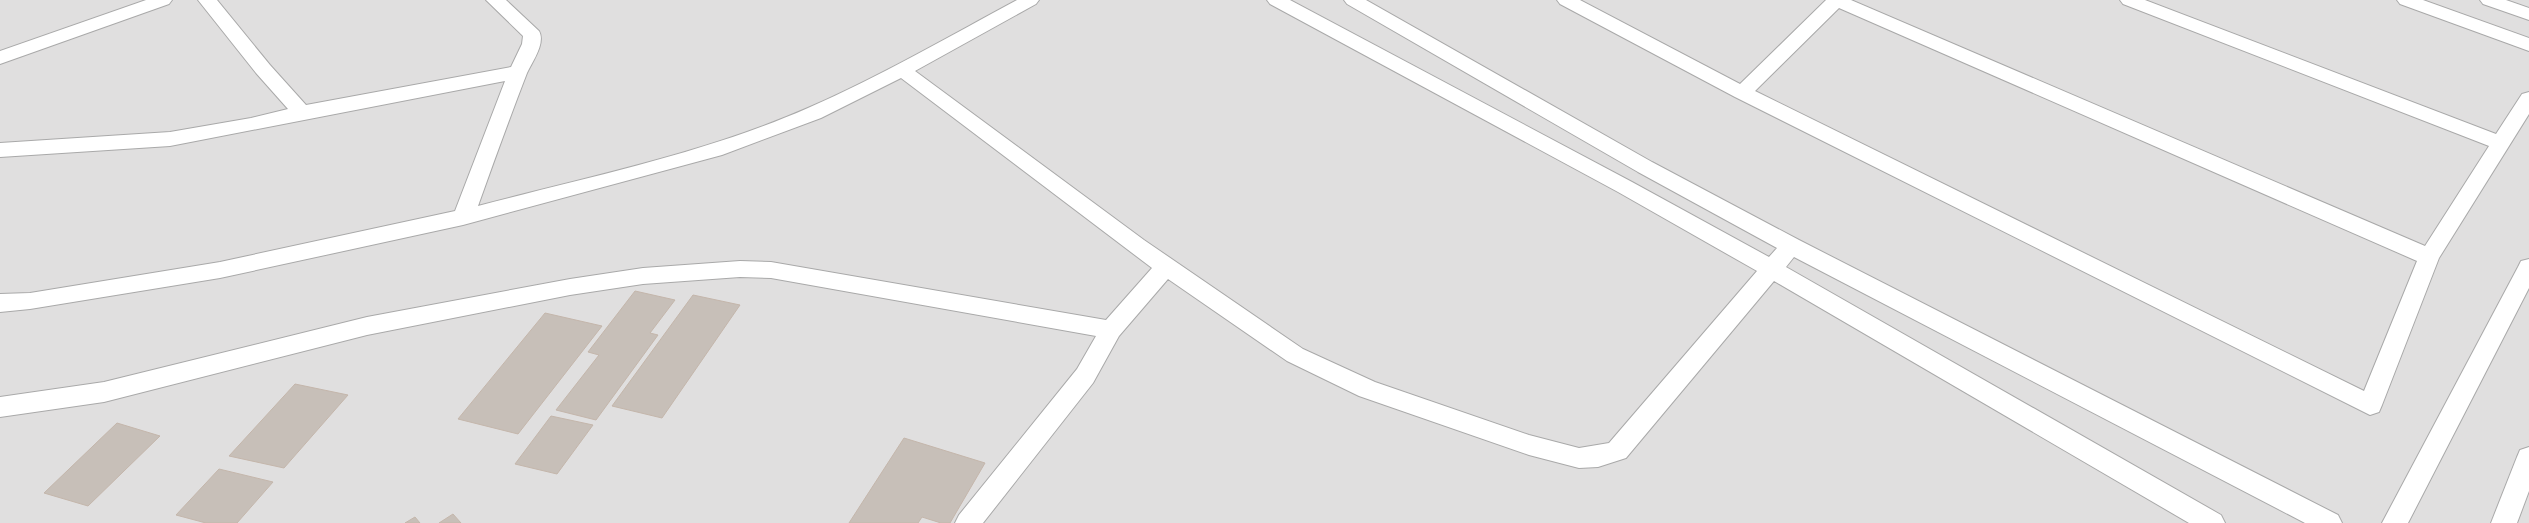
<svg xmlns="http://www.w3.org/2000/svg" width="2529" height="523" viewBox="0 0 2529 523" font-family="'Noto Sans',sans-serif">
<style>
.residential{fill:#e0dfdf}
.building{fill:#c7bfb8;stroke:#c4b6ab}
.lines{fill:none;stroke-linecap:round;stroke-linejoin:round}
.service-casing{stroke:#a9a9a9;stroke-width:2}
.minor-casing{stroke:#a9a9a9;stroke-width:2}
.service{fill:#fff;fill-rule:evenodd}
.minor{fill:#fff;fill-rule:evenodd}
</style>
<rect width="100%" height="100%" fill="#f2efe9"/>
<!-- residential -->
<rect class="residential" x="0" y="0" width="2529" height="523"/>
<!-- building -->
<g class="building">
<polygon points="635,291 675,300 650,333 658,335 596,420 556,410 599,355 588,352"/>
<polygon points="693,295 740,305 662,418 612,406"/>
<polygon points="545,313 602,326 518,434 458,419"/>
<polygon points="295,384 348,395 284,468 229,456"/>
<polygon points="551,416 593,425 557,474 515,464"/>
<polygon points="117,423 160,436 88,506 44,493"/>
<polygon points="904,438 985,463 950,523 941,523 922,517 918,523 849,523"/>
<polygon points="219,469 273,482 237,523 206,523 176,515"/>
<polygon points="453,514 461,523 439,523"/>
<polygon points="415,517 420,523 405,523"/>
</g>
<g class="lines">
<defs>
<polygon id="service" points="2480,0 2506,0 2529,8 2529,20 2483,4"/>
<g id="minor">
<polygon points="146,0 172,0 169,4 0,64 0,51"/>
<path d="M198,0H217L270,65L306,105L511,67L522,44L523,36L486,0H506L539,31C546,43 532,62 527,73C510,117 494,161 478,206C588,177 703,154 808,108C879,77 948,37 1017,0H1039L1036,4L915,71L1144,240L1303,349L1375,382L1529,435L1579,448L1609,443L1757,271L1618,192L1270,4L1267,0H1290L1632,182L1769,257L1777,248L1638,172L1347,4L1344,0H1366L1652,162L1799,240L2338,515L2342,523H2305L1794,257L1786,267L2221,515L2225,523H2189L1774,281L1626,458L1598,467L1579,468L1529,455L1359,396L1287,361L1168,279L1119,336L1093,383L983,523H955L959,515L1077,369L1096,336L771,278L740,277L643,284L570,295L367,335L104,402L0,417V397L104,382L367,317L570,279L643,268L740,261L771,262L1106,320L1152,268L901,78L821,118L722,155L463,225L220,278L30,309L0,312V294L30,293L220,262L455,211L505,81L170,146L0,157V143L170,132L251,118L288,109L256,73Z"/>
<path d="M1557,0H1580L1740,84L1826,0H1851L2425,246L2489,146L2123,4L2120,0H2145L2496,134L2522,94L2529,92V114L2439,258L2382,405L2379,412L2370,415L1735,97L1560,4ZM1839,8L2417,261L2364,391L1755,91Z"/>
<polygon points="2397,0 2423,0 2529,38 2529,51 2400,4"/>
<polygon points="2529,259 2529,288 2408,523 2382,523 2518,267 2521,261"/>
<polygon points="2529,447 2529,491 2517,523 2491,523 2517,457 2520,450"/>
</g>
</defs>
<!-- service casing -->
<use href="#service" class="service-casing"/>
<!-- minor casing -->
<use href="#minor" class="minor-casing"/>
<!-- service -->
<use href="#service" class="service"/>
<!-- minor -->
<use href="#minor" class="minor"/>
</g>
</svg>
